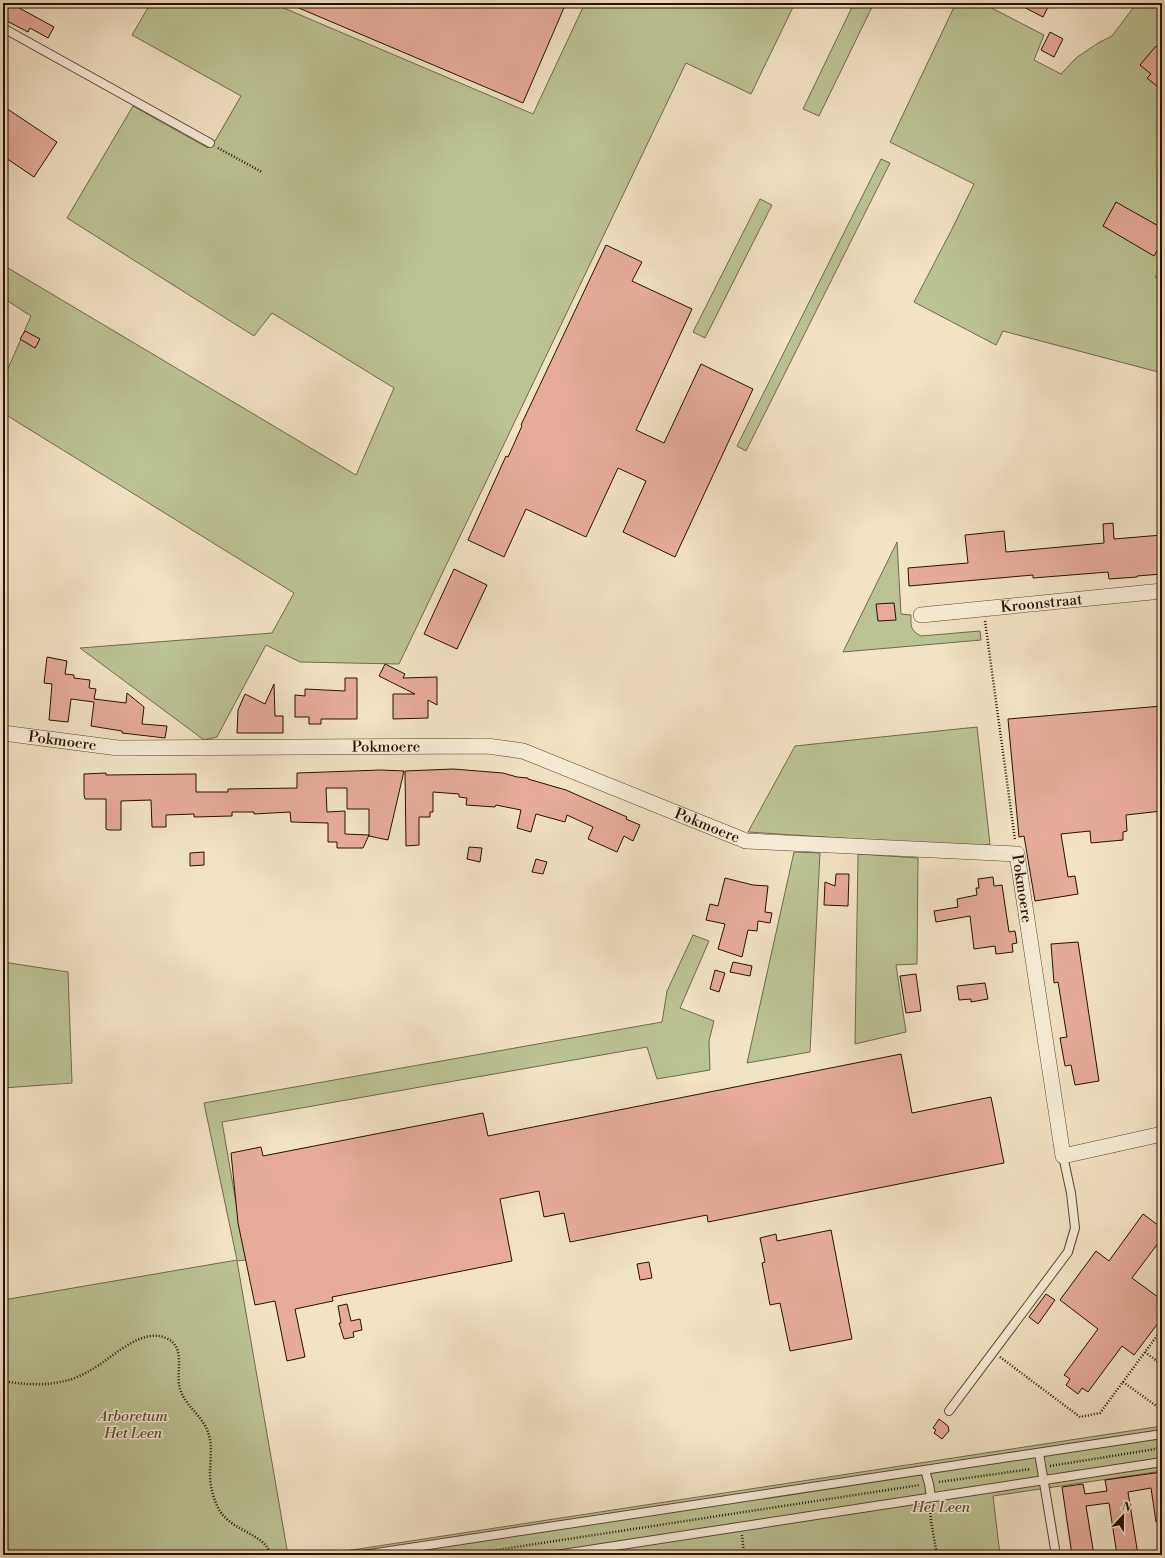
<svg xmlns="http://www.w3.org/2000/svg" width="1165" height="1558" viewBox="0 0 1165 1558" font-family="'Libre Bodoni',serif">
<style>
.green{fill:#bcc393;stroke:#726a4a}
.building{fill:#e6ac98;stroke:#271000}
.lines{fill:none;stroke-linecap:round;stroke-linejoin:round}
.service-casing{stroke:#5a4531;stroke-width:10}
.minor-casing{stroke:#5a4531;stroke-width:16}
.path{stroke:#271000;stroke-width:2.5;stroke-dasharray:1 2;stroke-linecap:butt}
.service{stroke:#f7edd8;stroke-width:8}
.minor{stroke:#f7edd8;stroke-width:15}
.labels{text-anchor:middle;stroke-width:3;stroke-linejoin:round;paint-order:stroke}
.street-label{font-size:15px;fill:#271000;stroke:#f7edd8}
.park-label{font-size:15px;font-style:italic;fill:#5b4f33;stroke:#f7edd8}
</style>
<rect width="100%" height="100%" fill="#f2e3c3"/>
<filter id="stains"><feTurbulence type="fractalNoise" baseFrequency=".005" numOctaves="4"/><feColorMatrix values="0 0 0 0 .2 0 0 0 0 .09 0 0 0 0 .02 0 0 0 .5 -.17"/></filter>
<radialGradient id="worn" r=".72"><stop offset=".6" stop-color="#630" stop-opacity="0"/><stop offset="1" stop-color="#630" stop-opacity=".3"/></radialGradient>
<!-- green -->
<g class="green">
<polygon points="144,3 272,3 533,114 585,3 795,3 751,94 686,63 399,664 300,662 266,645 217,737 204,740 80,648 272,633 294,593 3,413 3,380 31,316 3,298 3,265 356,475 394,388 272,313 254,336 67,218 133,106 208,148 212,140 215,141 241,96 132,35 149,6"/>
<polygon points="854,3 874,3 819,116 803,109"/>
<polygon points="956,3 982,3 1044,35 1034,60 1061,74 1076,58 1098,43 1112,36 1137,3 1162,3 1162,267 1155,277 1162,281 1162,373 1003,331 996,345 914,302 951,231 974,184 890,142"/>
<polygon points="881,159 890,163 746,451 737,446"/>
<polygon points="760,199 772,205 705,338 693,332"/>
<path d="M897,542L901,614L911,615C911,627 910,630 921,636L980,631L981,640L843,652Z"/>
<polygon points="977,727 990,844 978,847 748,832 795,746"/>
<polygon points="794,852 820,853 810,1052 747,1063"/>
<polygon points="858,854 918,858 917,964 896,965 906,1032 855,1044"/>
<polygon points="693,935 709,941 680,1008 714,1021 709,1041 710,1070 657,1079 647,1047 222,1122 246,1260 237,1261 288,1555 3,1555 3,1300 237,1260 204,1103 662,1022 667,991"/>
<polygon points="3,962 68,972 72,1083 3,1088"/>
<polygon points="1162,1426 1162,1471 993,1496 1000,1555 319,1555"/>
</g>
<!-- building -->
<g class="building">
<polygon points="3,3 10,3 54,27 48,38 30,28 28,32 3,19"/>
<polygon points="287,3 566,3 523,103"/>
<polygon points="1016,3 1050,3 1043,17"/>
<polygon points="1050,32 1063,39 1054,57 1041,50"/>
<polygon points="1156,46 1162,52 1162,83 1158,87 1147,78 1151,74 1140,65"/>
<polygon points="3,106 57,142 34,177 3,156"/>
<polygon points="1116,202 1162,228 1162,242 1154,256 1103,226"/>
<polygon points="606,245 642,262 632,281 692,309 636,430 664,443 701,364 753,389 675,557 623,532 646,481 618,468 586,537 526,509 504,557 468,540 506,456 508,457 522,426 521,425"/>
<polygon points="25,331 40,339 35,348 20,339"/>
<polygon points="1113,523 1114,539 1162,535 1162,574 1137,576 1137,577 1109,579 1108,572 1033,578 1033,575 909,586 908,568 968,563 965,535 1004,531 1006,552 1104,543 1103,524"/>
<polygon points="454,569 487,585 457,649 424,634"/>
<polygon points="894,603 896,620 878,621 876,604"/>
<polygon points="47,657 67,661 65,674 74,675 74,678 90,680 89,688 96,689 94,699 126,703 127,693 144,707 142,724 167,726 165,738 122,733 122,731 91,726 94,702 71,699 68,722 49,720 52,684 44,683"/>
<polygon points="385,664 405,674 403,678 437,677 437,705 428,700 428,718 393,719 393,694 415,694 379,676"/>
<polygon points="345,678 357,678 357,719 321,719 321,724 309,724 309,717 295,717 295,695 305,696 305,689 345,691"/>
<polygon points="274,684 275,716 283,716 283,733 237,733 238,710 245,694 265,704"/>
<polygon points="1162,706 1162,811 1126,815 1127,831 1123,832 1123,840 1091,843 1090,831 1061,834 1068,877 1075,876 1078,894 1035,901 1024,836 1019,837 1008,719"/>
<polygon points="453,769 503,773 517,777 528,778 528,779 566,790 627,817 626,819 640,825 633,841 624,836 617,852 588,839 593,827 567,815 565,822 536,814 531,832 517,828 521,810 496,805 495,807 466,805 467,798 459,797 459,794 433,792 433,812 430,812 430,817 419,817 419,845 406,846 405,771"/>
<polygon points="381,770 404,771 388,840 369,836 369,809 347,809 347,788 326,788 327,812 345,811 345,834 369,835 363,848 337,848 337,842 328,842 328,823 291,822 290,812 254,814 254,812 232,812 232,816 194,817 194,814 166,815 166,827 152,827 151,800 121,801 121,830 109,830 106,829 106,799 85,799 84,795 84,774 106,773 106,775 196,774 196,792 228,792 228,789 297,788 297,773"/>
<polygon points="469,847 482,848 480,862 467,859"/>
<polygon points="204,852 204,865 190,866 190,853"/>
<polygon points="536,859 547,862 543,874 532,872"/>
<polygon points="836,874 849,874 848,906 824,905 825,882 835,886"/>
<polygon points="993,877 994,886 1002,885 1009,932 1015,931 1017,943 1012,944 1013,952 996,954 995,946 974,949 970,916 936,922 934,911 958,907 957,899 977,895 976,888 979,888 978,879"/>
<polygon points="725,878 753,885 768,886 765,912 772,913 770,923 758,921 757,931 748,930 742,957 718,949 725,924 706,920 710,904 718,906"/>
<polygon points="1078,942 1099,1081 1075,1085 1071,1065 1065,1066 1060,1038 1067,1037 1058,982 1054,983 1051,944"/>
<polygon points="733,962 752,966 750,976 730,972"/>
<polygon points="715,970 725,973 719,992 710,989"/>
<polygon points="916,974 921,1011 906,1013 900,976"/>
<polygon points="985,983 988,999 971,1002 971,999 959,1000 957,986"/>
<polygon points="901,1054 912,1113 991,1097 1004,1163 708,1222 707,1215 570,1242 564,1213 544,1217 539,1191 500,1199 512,1261 332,1297 333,1301 295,1309 305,1357 287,1361 275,1301 255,1305 238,1223 231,1153 261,1147 263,1156 483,1113 488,1136"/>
<polygon points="1143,1214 1162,1228 1162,1238 1132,1278 1162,1300 1162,1318 1134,1355 1122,1346 1088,1392 1082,1388 1078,1394 1066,1385 1070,1379 1064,1375 1098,1329 1060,1300 1096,1251 1109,1261"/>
<polygon points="831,1230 852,1339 790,1351 780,1303 770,1305 762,1263 765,1262 760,1238 776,1234 777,1241"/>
<polygon points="649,1262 652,1278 640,1280 637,1264"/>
<polygon points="1046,1294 1055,1300 1038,1324 1029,1317"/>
<polygon points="347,1304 351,1321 360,1319 362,1330 353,1332 354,1337 344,1339 339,1323 341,1323 338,1306"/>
<polygon points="939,1419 948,1426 949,1431 942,1439 934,1433 936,1430 933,1428"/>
<polygon points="1162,1472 1162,1521 1156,1522 1151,1488 1128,1492 1138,1555 1117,1555 1109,1503 1086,1506 1094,1555 1072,1555 1062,1487 1083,1484 1085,1494 1107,1491 1105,1480"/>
</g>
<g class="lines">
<defs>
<g id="service">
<polyline points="3,28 210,143"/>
<polyline points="949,1411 1068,1252 1075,1228 1071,1193 1063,1156"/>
<polyline points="1039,1453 1056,1555"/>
<polyline points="925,1470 929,1484 931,1497"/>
<polyline points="363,1555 1162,1434"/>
<polyline points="556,1555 1162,1462"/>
</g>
<g id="minor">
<path id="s1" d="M921,615L1162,591"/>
<path id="s2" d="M3,733L118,748L487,746L523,751L746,841L1017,854L1063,1156L1162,1134"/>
</g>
</defs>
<!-- service casing -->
<use href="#service" class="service-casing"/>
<!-- minor casing -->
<use href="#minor" class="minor-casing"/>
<!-- path -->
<g class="path">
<polyline points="218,148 262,172"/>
<polyline points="985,621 1015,840"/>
<polyline points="1145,1352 1162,1365"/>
<polyline points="1000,1357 1080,1417 1100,1413 1162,1329"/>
<path d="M3,1381C25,1385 47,1386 69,1380C76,1378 84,1374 91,1370C111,1359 141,1327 166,1338C187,1347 175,1372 180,1389C187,1410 206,1416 210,1440C212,1451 210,1463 210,1474C210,1484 212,1494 216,1503C226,1532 264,1531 271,1555"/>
<polyline points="1123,1382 1162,1410"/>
<polyline points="1050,1466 1162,1448"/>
<polyline points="939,1482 1031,1469"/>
<polyline points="930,1507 931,1521 937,1555"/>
<polyline points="742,1535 744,1555"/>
<polyline points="464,1555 920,1485"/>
</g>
<!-- service -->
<use href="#service" class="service"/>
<!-- minor -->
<use href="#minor" class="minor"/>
</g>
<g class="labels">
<!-- street labels -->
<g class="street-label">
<text dy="5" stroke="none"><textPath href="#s1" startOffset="121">Kroonstraat</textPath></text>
<text dy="5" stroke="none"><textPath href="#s2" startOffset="60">Pokmoere</textPath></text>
<text dy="5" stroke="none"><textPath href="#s2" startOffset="384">Pokmoere</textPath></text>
<text dy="5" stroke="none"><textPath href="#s2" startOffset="720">Pokmoere</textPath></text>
<text dy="5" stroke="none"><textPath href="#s2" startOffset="1068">Pokmoere</textPath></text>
</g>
<!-- park labels -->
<g class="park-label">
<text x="133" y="1421">Arboretum<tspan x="133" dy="17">Het Leen</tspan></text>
<text x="941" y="1512">Het Leen</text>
</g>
</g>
<!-- margin -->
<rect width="1165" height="1558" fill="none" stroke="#f2e3c3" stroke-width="16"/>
<rect x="4" y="4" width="1157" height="1550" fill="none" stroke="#271000" stroke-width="2"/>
<rect x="8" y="8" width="1149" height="1542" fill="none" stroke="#271000"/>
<!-- north arrow -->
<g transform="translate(1123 1516) rotate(22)" stroke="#f7edd8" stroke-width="3" paint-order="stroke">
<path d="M0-3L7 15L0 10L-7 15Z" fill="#271000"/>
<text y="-6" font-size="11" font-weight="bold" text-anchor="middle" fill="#271000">N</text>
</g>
<rect width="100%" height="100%" filter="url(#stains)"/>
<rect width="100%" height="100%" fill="url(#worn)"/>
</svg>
